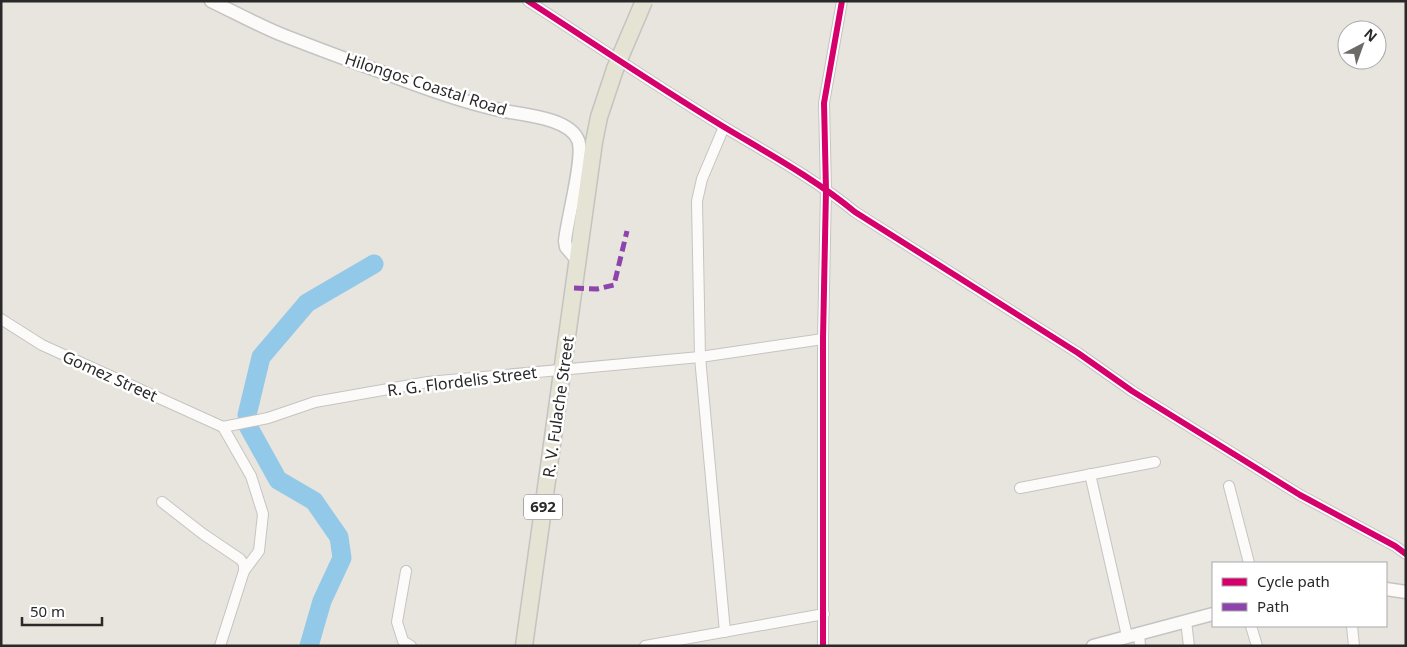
<svg xmlns="http://www.w3.org/2000/svg" width="1407" height="647" viewBox="0 0 1407 647" font-family="'Noto Sans',sans-serif">
<style>
.lines{fill:none;stroke-linecap:round;stroke-linejoin:round}
.river{stroke:#93c9e8;stroke-width:19}
.minor-casing{stroke:#c5c4c4;stroke-width:12}
.tertiary-casing{stroke:#c5c4c4;stroke-width:15}
.primary-casing{stroke:#c4c3c0;stroke-width:19}
.minor{stroke:#fcfbfa;stroke-width:10}
.tertiary{stroke:#fcfbfa;stroke-width:12}
.primary{stroke:#e5e3d3;stroke-width:16}
.primary-bridge-casing{stroke:#c4c3c0;stroke-width:19;stroke-linecap:butt}
.primary-bridge{stroke:#e5e3d3;stroke-width:16}
.quiet{stroke:#8e44ad;stroke-width:5;stroke-dasharray:10 5;stroke-linecap:butt}
.cycleway-casing{stroke:#fff;stroke-width:9}
.cycleway{stroke:#d6006c;stroke-width:6}
.labels{text-anchor:middle;stroke-width:5;stroke-linejoin:round;paint-order:stroke}
.shield{fill:#fff;stroke:#696969;stroke-width:1}
.shield-label{font-size:15px;font-weight:bold;fill:#292929}
.street-label{font-size:16px;fill:#292929;stroke:#fff}
</style>
<rect width="100%" height="100%" fill="#e8e5de"/>
<g class="lines">
<!-- river -->
<g class="river">
<polyline points="247,415 261,357 307,303 374,264"/>
<polyline points="248,426 278,480 314,501 339,537 342,558 322,601 309,646"/>
</g>
<defs>
<g id="minor">
<path d="M528,1C593,43 658,87 724,127C769,154 815,179 855,212L1078,353L1132,391L1300,495L1395,546L1406,554"/>
<polyline points="724,127 702,179 697,201 700,357 725,632"/>
<polyline points="1,319 42,345 223,427"/>
<polyline points="223,427 268,418 315,402 428,382 700,357 823,339"/>
<polyline points="223,427 251,476 263,514 259,551 244,571"/>
<polyline points="1090,474 1127,636"/>
<polyline points="1229,486 1249,563"/>
<polyline points="1020,488 1155,462"/>
<polyline points="162,502 203,534 240,559 244,564 244,571 220,646"/>
<polyline points="406,571 397,622 403,641 411,646"/>
<polyline points="1186,621 1189,646"/>
<polyline points="1251,626 1257,646"/>
<polyline points="1352,626 1354,646"/>
<polyline points="1139,633 1140,646"/>
<polyline points="645,646 824,614"/>
<polyline points="823,646 823,339 826,190 824,103 842,1"/>
</g>
<g id="tertiary">
<path d="M211,1C234,12 256,24 280,34C316,48 353,62 390,75C424,88 459,101 495,109C517,115 568,116 578,140C585,156 567,219 565,241L566,247L577,260"/>
<polyline points="1386,589 1406,592"/>
<polyline points="1093,646 1213,614"/>
</g>
<polyline id="primary" points="524,646 594,142 599,117 615,69"/>
</defs>
<!-- minor casing -->
<use href="#minor" class="minor-casing"/>
<!-- tertiary casing -->
<use href="#tertiary" class="tertiary-casing"/>
<!-- primary casing -->
<use href="#primary" class="primary-casing"/>
<!-- minor -->
<use href="#minor" class="minor"/>
<!-- tertiary -->
<use href="#tertiary" class="tertiary"/>
<!-- primary -->
<use href="#primary" class="primary"/>
<defs>
<polyline id="primary-bridge" points="615,69 644,1"/>
</defs>
<!-- primary-bridge casing -->
<use href="#primary-bridge" class="primary-bridge-casing"/>
<!-- primary-bridge -->
<use href="#primary-bridge" class="primary-bridge"/>
<!-- quiet -->
<polyline class="quiet" points="574,288 597,289 614,285 627,231"/>
<defs>
<g id="cycleway">
<path d="M528,1C593,43 658,87 724,127C769,154 815,179 855,212L1078,353L1132,391L1300,495L1395,546L1406,554"/>
<polyline points="823,646 823,339 826,190 824,103 842,1"/>
</g>
</defs>
<!-- cycleway casing -->
<use href="#cycleway" class="cycleway-casing"/>
<!-- cycleway -->
<use href="#cycleway" class="cycleway"/>
</g>
<g class="labels">
<!-- shield labels -->
<rect class="shield" x="524" y="494.5" width="38" height="25" rx="4"/>
<g class="shield-label">
<text x="543" y="512">692</text>
</g>
<!-- street labels -->
<g class="street-label">
<text transform="translate(426 84) rotate(18)" y="6">Hilongos Coastal Road</text>
<text transform="translate(110 376) rotate(24)" y="6">Gomez Street</text>
<text transform="translate(462 381) rotate(-7)" y="6">R. G. Flordelis Street</text>
<text transform="translate(558 407) rotate(-82)" y="6">R. V. Fulache Street</text>
</g>
</g>
<!-- border -->
<rect width="1407" height="647" fill="none" stroke="#292929" stroke-width="5"/>
<!-- legend -->
<rect x="1212" y="562" width="175" height="65" fill="#ffffff" stroke="#a9a9a9"/>
<rect x="1222" y="578" width="25" height="8" fill="#d6006c" stroke="#a9a9a9"/>
<text x="1257" y="587" font-size="15" fill="#292929">Cycle path</text>
<rect x="1222" y="603" width="25" height="8" fill="#8e44ad" stroke="#a9a9a9"/>
<text x="1257" y="612" font-size="15" fill="#292929">Path</text>
<!-- north arrow -->
<g transform="translate(1362 45) rotate(41)"><circle r="24" fill="#ffffff" stroke="#a9a9a9"/>
<path d="M0-4L9 19L0 12L-9 19Z" fill="#6c6b68"/>
<text y="-8" font-size="14" font-weight="bold" text-anchor="middle" fill="#292929">N</text>
</g>
<!-- scale -->
<path d="M22 617v8h80v-8" fill="none" stroke="#292929" stroke-width="2.5"/>
<text x="30" y="617" font-size="15" fill="#292929" stroke="#ffffff" stroke-width="4" paint-order="stroke">50 m</text>
</svg>
